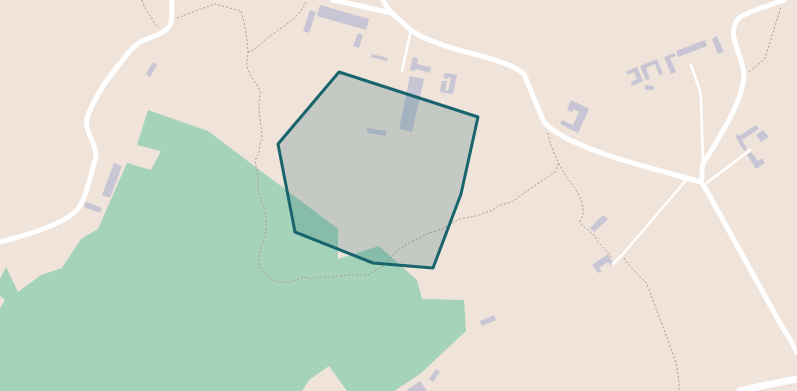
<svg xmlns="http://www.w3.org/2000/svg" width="797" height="391" viewBox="0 0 797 391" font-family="Barlow,sans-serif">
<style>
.green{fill:#a4d3b9}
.building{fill:#c8c6d4}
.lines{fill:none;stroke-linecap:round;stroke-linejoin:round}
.path{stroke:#a79e97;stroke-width:1;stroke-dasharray:2 2;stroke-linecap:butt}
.lane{stroke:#fff;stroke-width:2.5}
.street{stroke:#fff;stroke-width:5}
.secondary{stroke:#fff;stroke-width:7}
.marked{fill:#19656e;fill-opacity:0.2;stroke:#19656e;stroke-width:3;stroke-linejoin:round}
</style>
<rect width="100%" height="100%" fill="#efe3da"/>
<!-- green -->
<polygon class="green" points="148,110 208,131 338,229 338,259 379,246 417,280 422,299 464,300 466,331 420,374 394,391 347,391 329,366 309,380 302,391 0,391 0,308 5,300 0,296 0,279 6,267 18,292 41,275 62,268 81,239 98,229 127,163 151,170 161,151 137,145"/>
<!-- building -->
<g class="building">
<polygon points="320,5 369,19 366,30 317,16"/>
<polygon points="310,10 316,12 309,33 303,31"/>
<polygon points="358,33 363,35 359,48 353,46"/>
<polygon points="717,36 724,52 718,54 712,39"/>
<polygon points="705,40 707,46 678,57 676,51"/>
<polygon points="674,53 676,56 670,58 676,72 671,74 664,57"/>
<polygon points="372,54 388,58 387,61 371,57"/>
<polygon points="413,57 418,58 417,64 431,67 430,73 416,69 415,71 410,70"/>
<polygon points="657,59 663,74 659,75 655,64 646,68 650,79 646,80 640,66"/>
<polygon points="153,62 157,65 150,77 146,74"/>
<polygon points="637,67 643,81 632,86 631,82 637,79 634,72 628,75 626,72"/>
<polygon points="445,73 457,75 453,94 440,92 442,81 447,81 445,90 448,91 451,78 448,77 447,79 443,78"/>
<polygon points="410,76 424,79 412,132 399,129"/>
<polygon points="645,85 654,86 654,90 645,90"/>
<polygon points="571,100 589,109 578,133 560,124 562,120 573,125 579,112 574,109 572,112 567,110"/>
<polygon points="756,125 759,129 742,140 747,149 744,151 735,136 738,134 739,136"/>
<polygon points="367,128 386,131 386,136 367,133"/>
<polygon points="763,130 769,137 761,142 756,135"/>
<polygon points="751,152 758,161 762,158 765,163 756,169 747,155"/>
<polygon points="114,163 122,166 110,198 102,195"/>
<polygon points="86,202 102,208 100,213 84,207"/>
<polygon points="603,215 608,219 594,232 590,228"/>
<polygon points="608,254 613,263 610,265 608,262 599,268 602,271 598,273 592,265"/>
<polygon points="494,315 496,320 482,326 480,321"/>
<polygon points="436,369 440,372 433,382 429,379"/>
<polygon points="420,381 427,391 406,391"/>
</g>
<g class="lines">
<!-- path -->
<g class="path">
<polyline points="142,0 145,8 151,17 155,24 159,28"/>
<path d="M177,18L195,11L215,4L241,11C245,24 247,38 248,51C248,56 246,61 247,66C248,75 257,83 260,91C261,96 258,101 259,106C259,117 262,128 262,140L260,143L259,153L255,161L258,177V192L265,211L266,219V231L259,255V264L261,270L271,279L278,282H290L304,277L310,279L317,277H332L348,275H368L375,271L383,266L398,250L409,243L429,233L442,229L459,219L476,216L493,210L498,206L514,201L518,197L555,172L559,162"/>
<path d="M248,52C256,50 261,44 266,39C283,26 298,20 307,0"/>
<polyline points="749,72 761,62 765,58 781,7"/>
<path d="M548,133C549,144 560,167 566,176C573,186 583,197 583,210C584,214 581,218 580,222L582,225L594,235L598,242L612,257"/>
<polyline points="624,258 627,263 647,284 676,362 679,382 679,391"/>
</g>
<!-- lane -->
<g class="lane">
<polyline points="691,65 700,91 701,99 703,161"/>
<polyline points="402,71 411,30"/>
<polyline points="704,185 750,150"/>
<polyline points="613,264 623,254 687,179"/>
</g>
<!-- street -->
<g class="street">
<polyline points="333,0 392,13"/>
<path d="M383,0C387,9 393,15 401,21C405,25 410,30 415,33C434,44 463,51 485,57C498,61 513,65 524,74L543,120C549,130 561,135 570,140C597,153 625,161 654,169C670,173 685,178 701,182L708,193L781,325L791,341L797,353"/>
<path d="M701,182C703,176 701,169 703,164C705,159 709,155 711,151C724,129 743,100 744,75C744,57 725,35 738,19C744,12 774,4 784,0"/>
<path d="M0,242C20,237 69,224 80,206C88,192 91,172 96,157C97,143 84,132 87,118C88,113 91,109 93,104C101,87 110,75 122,61C127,54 132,48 139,43C148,37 162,36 169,27C174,20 171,9 172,0"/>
</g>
<!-- secondary -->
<polyline class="secondary" points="740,391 761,386 797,379"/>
</g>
<!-- marked area -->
<path class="marked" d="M339,72L478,117L461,194L433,268L373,263L295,232L278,144Z"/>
</svg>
